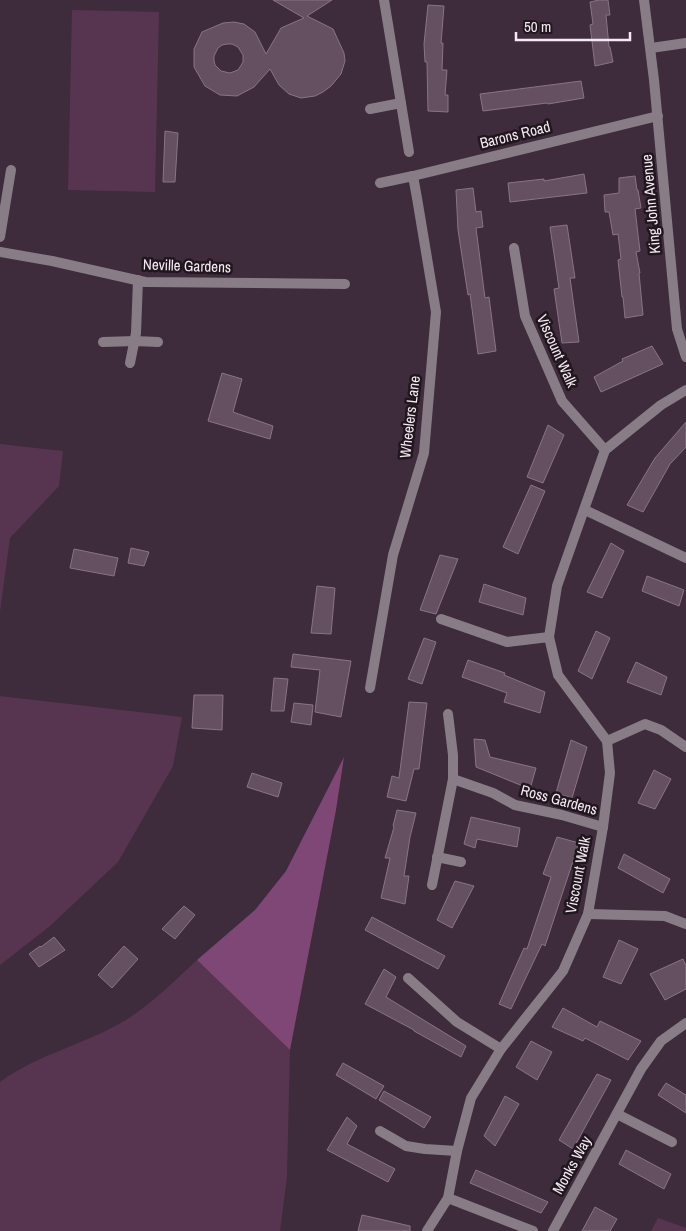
<svg xmlns="http://www.w3.org/2000/svg" width="686" height="1231" viewBox="0 0 686 1231" font-family="'Archivo Narrow',sans-serif">
<style>
.green{fill:#573551}
.forest{fill:#7f4776}
.building{fill:#655061;stroke:#8a7385;fill-rule:evenodd}
.lines{fill:none;stroke-linecap:round;stroke-linejoin:round}
.minor{stroke:#887d86;stroke-width:10}
.labels{text-anchor:middle;stroke-width:5;stroke-linejoin:round;paint-order:stroke}
.street-label{font-size:15px;fill:#f6e9f3;stroke:#20171e}
</style>
<rect width="100%" height="100%" fill="#3e2b3b"/>
<!-- green -->
<g class="green">
<polygon points="72,10 159,12 155,192 68,190"/>
<polygon points="0,444 63,451 59,486 10,538 0,612"/>
<polygon points="0,696 182,717 173,766 118,862 50,926 0,965"/>
<path d="M197,960L290,1050L287,1177L280,1231H0V1082C35,1056 79,1046 117,1025C147,1009 172,983 197,960Z"/>
<polygon points="658,1218 686,1228 686,1231 651,1231"/>
</g>
<!-- forest -->
<polygon class="forest" points="344,757 336,810 290,1050 197,960 255,910 286,871"/>
<!-- building -->
<g class="building">
<path d="M273,0H332L307,16L333,29L344,53L345,61L341,74L331,86L323,92L315,96L301,98L289,94L279,85L270,69L254,87L237,96L220,95L205,86L194,67V49L202,32L223,23L234,22L244,24L255,32L266,54L281,28L304,18ZM227,44H232L238,47L243,55V62L240,67L238,70L230,73L221,71L215,65L214,61V56L218,48L222,45Z"/>
<polygon points="599,0 608,0 610,15 606,15 609,47 610,47 613,62 595,66 590,25 593,24 590,2"/>
<polygon points="428,5 444,6 441,43 443,43 442,70 447,70 445,95 448,95 448,112 428,111 427,62 425,62 424,44"/>
<polygon points="581,81 584,98 548,104 547,103 483,111 480,94"/>
<polygon points="165,131 178,133 175,182 163,182"/>
<polygon points="584,174 587,193 510,202 508,183 544,179 544,181"/>
<polygon points="635,176 637,190 638,190 641,208 635,209 640,251 636,252 640,273 639,273 643,315 625,318 623,297 622,297 618,260 621,259 618,234 613,235 609,212 605,212 604,195 619,193 619,178"/>
<polygon points="473,188 476,212 481,211 483,227 476,228 485,298 489,297 496,351 478,354 470,294 468,295 458,230 456,190"/>
<polygon points="567,225 575,278 570,278 579,342 562,343 554,289 559,288 550,227"/>
<polygon points="652,346 663,364 601,392 594,377 623,361 622,359"/>
<polygon points="222,373 242,379 233,412 273,426 270,439 208,421"/>
<polygon points="686,422 686,447 670,464 643,512 627,505 655,458"/>
<polygon points="548,425 564,435 543,483 527,477"/>
<polygon points="531,485 545,491 518,554 503,547"/>
<polygon points="611,543 624,551 602,598 587,592"/>
<polygon points="131,548 149,552 144,566 128,563"/>
<polygon points="74,549 118,558 114,576 70,568"/>
<polygon points="440,555 458,559 436,614 420,610"/>
<polygon points="647,576 684,590 679,606 642,591"/>
<polygon points="484,584 526,598 523,615 479,602"/>
<polygon points="317,586 335,588 331,634 311,633"/>
<polygon points="596,631 610,638 592,679 578,671"/>
<polygon points="424,638 436,642 422,684 408,679"/>
<polygon points="293,654 351,661 341,717 315,712 320,670 291,667"/>
<polygon points="468,660 505,673 504,675 545,692 540,713 504,702 507,693 462,677"/>
<polygon points="636,662 667,677 661,695 627,682"/>
<polygon points="274,678 288,679 284,711 271,711"/>
<polygon points="194,695 223,695 222,730 192,728"/>
<polygon points="409,702 427,703 419,769 414,769 406,801 387,797 392,776 399,778"/>
<polygon points="294,703 313,705 311,725 291,722"/>
<polygon points="474,739 485,740 490,757 536,768 530,789 476,767"/>
<polygon points="571,740 587,747 572,798 556,793"/>
<polygon points="654,770 671,779 655,809 638,803"/>
<polygon points="252,773 282,783 278,797 247,787"/>
<polygon points="397,810 416,813 410,837 404,876 409,876 405,904 381,898 390,858 385,858 394,827 393,826"/>
<polygon points="471,817 520,828 517,847 477,839 475,848 464,844"/>
<polygon points="557,837 579,843 545,946 542,944 511,1009 499,1004 524,948 527,949 551,877 543,874"/>
<polygon points="624,854 670,879 663,893 618,868"/>
<polygon points="455,881 474,886 452,928 437,920"/>
<polygon points="184,906 195,915 175,939 162,929"/>
<polygon points="372,917 445,956 438,969 365,930"/>
<polygon points="54,937 65,950 39,967 29,954 40,946 41,947"/>
<polygon points="619,940 638,949 621,984 603,977"/>
<polygon points="124,946 138,959 112,988 98,975"/>
<polygon points="683,959 686,966 686,989 665,1000 650,974"/>
<polygon points="384,969 396,977 386,997 466,1046 461,1057 414,1031 414,1030 365,1004"/>
<polygon points="563,1008 597,1027 600,1021 641,1041 628,1060 585,1038 583,1041 552,1027"/>
<polygon points="531,1041 552,1052 537,1080 516,1067"/>
<polygon points="343,1063 384,1086 376,1099 336,1075"/>
<polygon points="597,1074 611,1080 573,1149 559,1140"/>
<polygon points="666,1083 686,1095 686,1113 658,1095"/>
<polygon points="384,1091 431,1117 424,1128 379,1100"/>
<polygon points="505,1096 519,1104 495,1146 484,1136"/>
<polygon points="347,1117 357,1126 347,1144 395,1169 388,1182 327,1150"/>
<polygon points="626,1150 671,1174 664,1189 619,1164"/>
<polygon points="476,1170 548,1202 541,1213 470,1183"/>
<polygon points="595,1207 617,1219 610,1231 582,1231"/>
<polygon points="362,1215 410,1226 410,1231 358,1231"/>
</g>
<g class="lines">
<!-- minor -->
<g class="minor">
<polyline points="384,0 409,152"/>
<polyline points="644,0 654,80 677,329 686,357"/>
<polyline points="651,48 686,43"/>
<polyline points="370,109 401,103"/>
<polyline points="380,183 413,176 658,116"/>
<polyline points="0,237 11,170"/>
<polyline points="514,248 525,316 562,401 605,450"/>
<polyline points="0,252 52,261 145,282 345,284"/>
<polyline points="103,342 135,341 158,342"/>
<polyline points="130,363 136,333 138,280"/>
<polyline points="585,510 686,558"/>
<polyline points="441,619 507,642 549,637"/>
<polyline points="370,688 393,555 424,453 436,312 417,198 413,176"/>
<polyline points="607,741 645,724 661,730 686,747"/>
<polyline points="453,779 493,793 515,805 562,815 603,827"/>
<polyline points="437,857 461,862"/>
<polyline points="432,885 453,779 453,755 448,714"/>
<polyline points="588,914 665,916 686,924"/>
<polyline points="408,978 457,1022 501,1049"/>
<polyline points="617,1114 672,1142"/>
<polyline points="380,1131 406,1146 425,1149 457,1151"/>
<polyline points="448,1198 533,1231"/>
<polyline points="427,1231 448,1198 457,1151 471,1098 501,1049 563,971 588,914 603,827 610,773 607,741 558,675 549,637 557,586 605,450 661,405 686,390"/>
<polyline points="553,1231 641,1069 661,1041 686,1023"/>
</g>
</g>
<g class="labels">
<!-- street labels -->
<g class="street-label">
<text transform="translate(515 135) rotate(-14)" y="5">Barons Road</text>
<text transform="translate(651 204) rotate(-95)" y="5">King John Avenue</text>
<text transform="translate(187 266) rotate(2)" y="5">Neville Gardens</text>
<text transform="translate(557 351) rotate(66)" y="5">Viscount Walk</text>
<text transform="translate(410 417) rotate(-83)" y="5">Wheelers Lane</text>
<text transform="translate(559 800) rotate(15)" y="5">Ross Gardens</text>
<text transform="translate(578 875) rotate(-79)" y="5">Viscount Walk</text>
<text transform="translate(572 1165) rotate(-61)" y="5">Monks Way</text>
</g>
</g>
<!-- scale -->
<path d="M516 32v8h114v-8" fill="none" stroke="#f6e9f3" stroke-width="2.5"/>
<text x="524" y="32" font-size="15" fill="#f6e9f3" stroke="#20171e" stroke-width="4" paint-order="stroke">50 m</text>
</svg>
